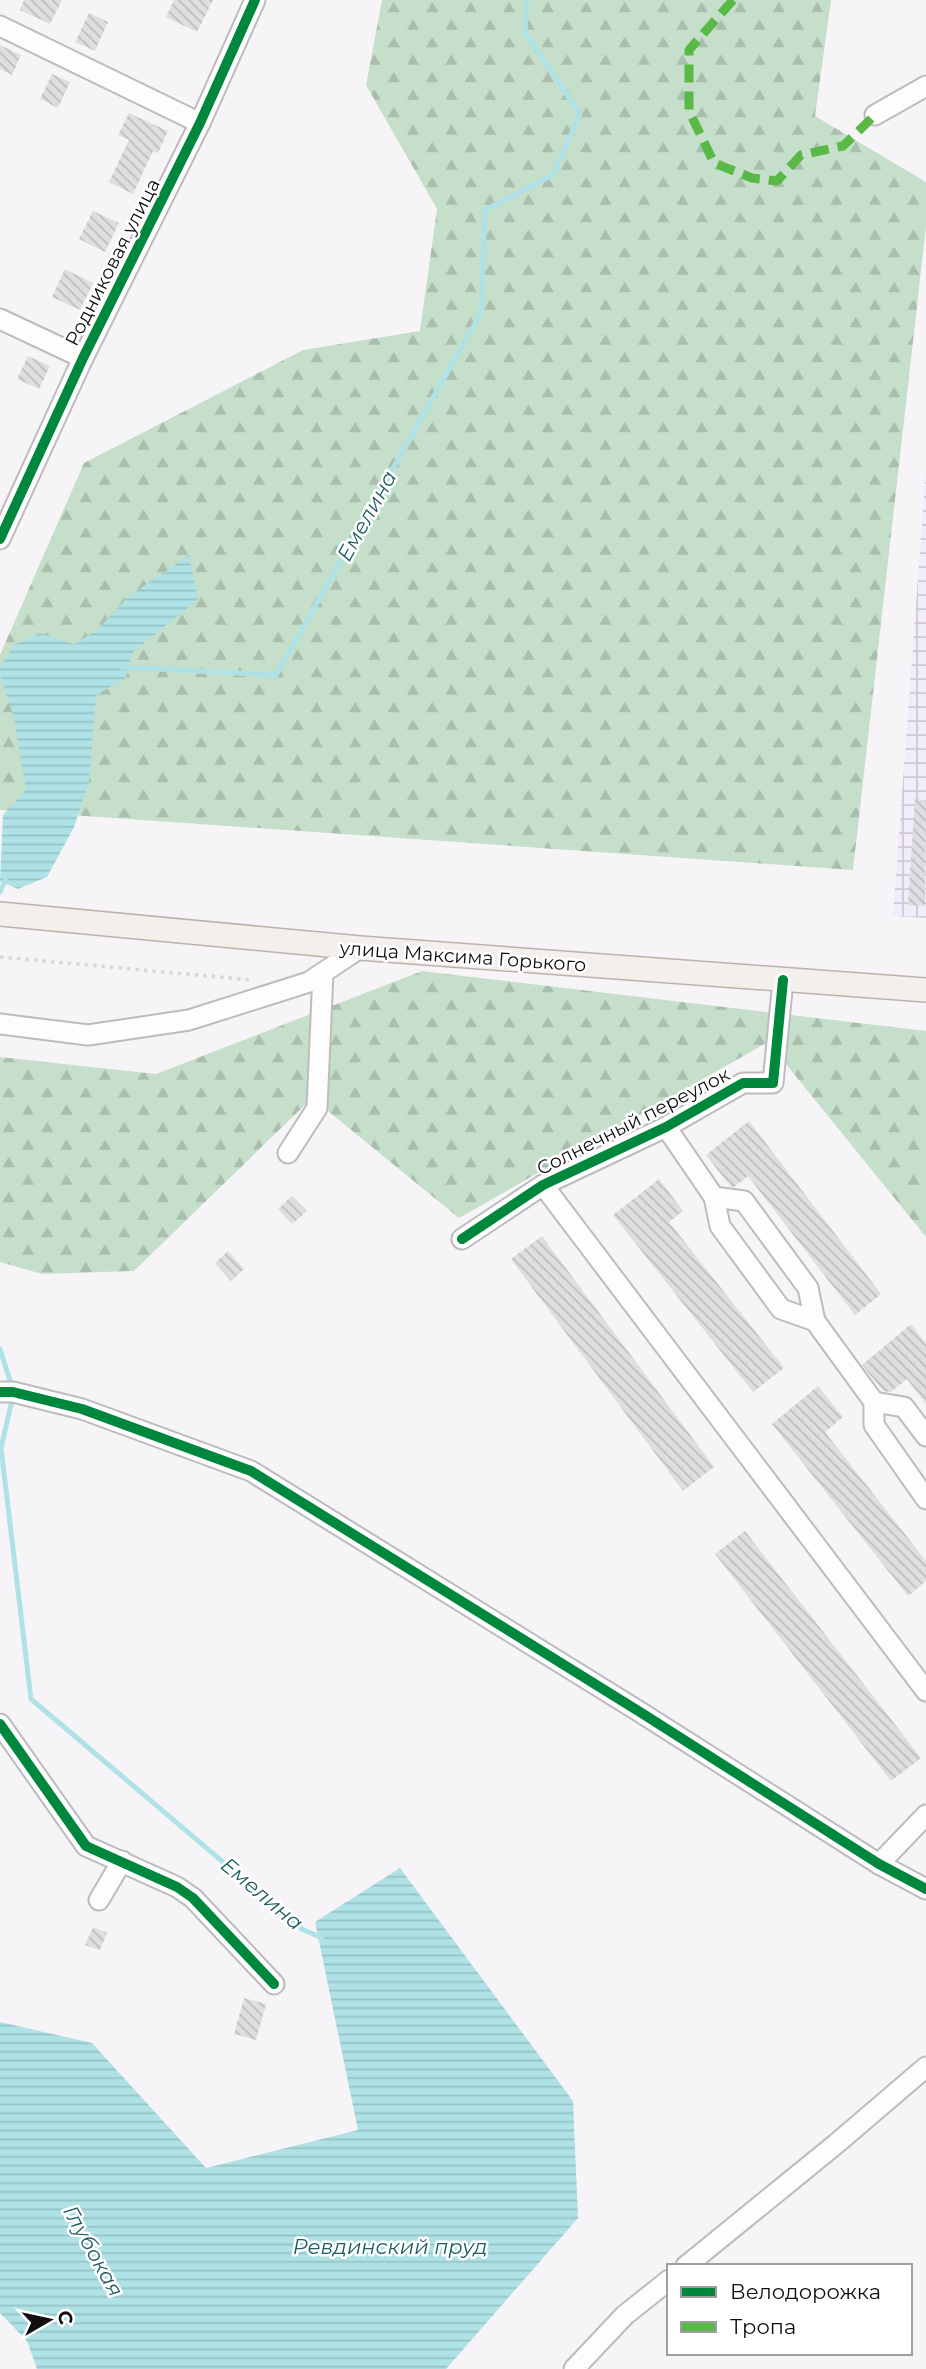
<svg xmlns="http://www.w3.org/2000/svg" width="926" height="2369" viewBox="0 0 926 2369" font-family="Montserrat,sans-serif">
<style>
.industrial{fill:url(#industrial-grid)}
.forest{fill:url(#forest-firs)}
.water{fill:url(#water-rules)}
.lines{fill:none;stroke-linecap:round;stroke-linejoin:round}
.stream{stroke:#afe2e6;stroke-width:5}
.building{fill:url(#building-back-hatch)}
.minor-casing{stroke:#bdbbbe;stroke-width:23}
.major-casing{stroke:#bab2ad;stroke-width:26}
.path{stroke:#d8d7d8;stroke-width:3.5;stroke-dasharray:3.5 5;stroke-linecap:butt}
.minor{stroke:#fefdfe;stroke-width:19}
.major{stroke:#f3efeb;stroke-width:23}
.quiet{stroke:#58b947;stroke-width:9;stroke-dasharray:18 9;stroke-linecap:butt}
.cycleway-casing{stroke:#fff;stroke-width:15}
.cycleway{stroke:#00873e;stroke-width:10}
.labels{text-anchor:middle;stroke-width:5;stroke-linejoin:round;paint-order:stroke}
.street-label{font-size:19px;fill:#100e11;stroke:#fff}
.water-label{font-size:21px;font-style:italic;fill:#1f5e61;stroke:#fff}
</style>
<defs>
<pattern id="industrial-grid" width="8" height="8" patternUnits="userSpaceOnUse" patternTransform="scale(1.75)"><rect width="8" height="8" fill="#f1ecfa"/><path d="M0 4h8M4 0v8" fill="none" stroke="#cec9d5"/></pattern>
<pattern id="forest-firs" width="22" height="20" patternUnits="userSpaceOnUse" patternTransform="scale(1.75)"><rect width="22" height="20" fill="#c6dfcb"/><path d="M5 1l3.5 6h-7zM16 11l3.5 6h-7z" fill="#a9bead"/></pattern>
<pattern id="water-rules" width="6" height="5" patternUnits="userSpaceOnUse" patternTransform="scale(1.75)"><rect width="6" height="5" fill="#afe2e6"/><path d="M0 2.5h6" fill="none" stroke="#96c1c4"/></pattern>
<pattern id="building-back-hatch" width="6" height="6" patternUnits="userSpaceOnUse" patternTransform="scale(1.75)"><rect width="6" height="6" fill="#dfdde0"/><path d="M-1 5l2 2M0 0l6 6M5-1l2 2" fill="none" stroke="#bebcbf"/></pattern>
</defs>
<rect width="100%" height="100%" fill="#f7f4f8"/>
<!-- industrial -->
<polygon class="industrial" points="926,470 926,918 893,916"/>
<!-- forest -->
<g class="forest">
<polygon points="382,0 831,0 815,116 926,182 926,227 853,870 0,810 0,655 84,463 303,350 420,331 437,209 366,85"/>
<polygon points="422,971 926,1031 926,1237 768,1042 459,1218 312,1098 134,1271 42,1274 0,1262 0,1057 156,1074"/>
</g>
<!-- water -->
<g class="water">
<polygon points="189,555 198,599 132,653 126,678 96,695 89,782 74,827 47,877 18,889 0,881 3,815 26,790 14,718 0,676 0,667 14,645 40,633 74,644 97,630 128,597"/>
<polygon points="400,1868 573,2101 578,2218 446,2369 37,2369 27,2341 0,2313 0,2022 92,2043 206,2168 358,2130 315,1922"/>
</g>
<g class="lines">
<!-- stream -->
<g class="stream">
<polyline points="121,667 276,675 481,313 485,210 553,175 580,114 525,32 527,0"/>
<polyline points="0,892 7,876"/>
<polyline points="0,1349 12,1387"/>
<polyline points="13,1396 1,1448 31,1699 302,1929 322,1938"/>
</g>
</g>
<!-- building -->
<g class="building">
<polygon points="24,0 62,0 50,24 20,10"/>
<polygon points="174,0 213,0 197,32 166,17"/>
<polygon points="89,13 108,22 95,51 75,42"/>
<polygon points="0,45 21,55 12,75 0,69"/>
<polygon points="52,74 70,82 58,108 40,99"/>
<polygon points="129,113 168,131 158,153 153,151 133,194 109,182 129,140 118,135"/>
<polygon points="93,211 119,223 105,252 79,239"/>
<polygon points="65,269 93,283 80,310 52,297"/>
<polygon points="28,356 50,366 39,389 17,379"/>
<polygon points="915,799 926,800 925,906 908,905"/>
<polygon points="749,1121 881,1294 855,1315 748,1176 734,1187 731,1187 706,1155"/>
<polygon points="659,1179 683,1211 669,1222 784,1368 753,1392 613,1215"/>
<polygon points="292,1196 307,1211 292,1224 278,1209"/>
<polygon points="542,1236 714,1467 683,1491 511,1259"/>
<polygon points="228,1251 244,1269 231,1281 215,1263"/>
<polygon points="911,1324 926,1344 926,1404 907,1379 891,1392 883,1391 862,1365"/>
<polygon points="818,1386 843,1417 825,1432 926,1561 926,1581 908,1596 772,1424"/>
<polygon points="745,1531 921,1758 891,1781 715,1554"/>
<polygon points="93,1927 107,1933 100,1950 85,1945"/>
<polygon points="244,1998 266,2004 256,2040 234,2034"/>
</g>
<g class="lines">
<defs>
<g id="minor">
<polyline points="0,26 200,123"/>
<polyline points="875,115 926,86"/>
<polyline points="0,319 83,358"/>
<polyline points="0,539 83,358 200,123 255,0"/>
<polyline points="0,1024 88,1035 189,1020 309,982 360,948"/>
<polyline points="666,1127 714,1197 720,1226 781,1309 815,1321 874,1402 874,1425 926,1499"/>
<polyline points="288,1153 317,1108 323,973"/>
<polyline points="543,1185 926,1691"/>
<polyline points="714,1197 744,1201 808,1288 815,1321"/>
<polyline points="462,1239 543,1185 666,1127 743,1083 773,1083 783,980"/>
<polyline points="0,1392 13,1392 82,1409 251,1471 640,1712 879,1864 926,1889"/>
<polyline points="874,1402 904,1407 926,1436"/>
<polyline points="0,1724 86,1846 177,1887 193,1898 274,1984"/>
<polyline points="879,1864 926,1815"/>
<polyline points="99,1900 122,1861"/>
<polyline points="686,2266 836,2144 926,2067"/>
<polyline points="574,2369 625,2315 669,2280"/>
</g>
<polyline id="major" points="0,914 360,948 926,990"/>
</defs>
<!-- minor casing -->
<use href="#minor" class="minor-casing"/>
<!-- major casing -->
<use href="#major" class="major-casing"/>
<!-- path -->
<polyline class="path" points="0,957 252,980"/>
<!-- minor -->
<use href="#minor" class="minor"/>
<!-- major -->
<use href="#major" class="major"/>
<!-- quiet -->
<polyline class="quiet" points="733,0 689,50 689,111 714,163 752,178 777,181 801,155 843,146 875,115"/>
<defs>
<g id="cycleway">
<polyline points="0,539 83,358 200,123 255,0"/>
<polyline points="462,1239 543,1185 666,1127 743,1083 773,1083 783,980"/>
<polyline points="0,1392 13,1392 82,1409 251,1471 640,1712 879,1864 926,1889"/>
<polyline points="0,1724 86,1846 177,1887 193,1898 274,1984"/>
</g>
</defs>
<!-- cycleway casing -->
<use href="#cycleway" class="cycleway-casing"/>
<!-- cycleway -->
<use href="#cycleway" class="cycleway"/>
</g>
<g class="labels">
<!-- street labels -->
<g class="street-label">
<text transform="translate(112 262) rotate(-63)" y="7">Родниковая улица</text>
<text transform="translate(463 956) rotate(4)" y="7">улица Максима Горького</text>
<text transform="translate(633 1121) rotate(-27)" y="7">Солнечный переулок</text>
</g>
<!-- water labels -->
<g class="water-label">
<text transform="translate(367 516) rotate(-61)" y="7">Емелина</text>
<text transform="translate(262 1894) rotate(40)" y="7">Емелина</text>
<text x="390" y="2254">Ревдинский пруд</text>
<text transform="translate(93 2251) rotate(61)" y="7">Глубокая</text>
</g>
</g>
<!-- legend -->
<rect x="667" y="2264" width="245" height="91" fill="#ffffff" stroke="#9f9fa0" stroke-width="2"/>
<rect x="681" y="2287" width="35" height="10" fill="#00873e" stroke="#9f9fa0" stroke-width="2"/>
<text x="730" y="2299" font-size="21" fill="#100e11">Велодорожка</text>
<rect x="681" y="2322" width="35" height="10" fill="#58b947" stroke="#9f9fa0" stroke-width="2"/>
<text x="730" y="2334" font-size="21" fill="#100e11">Тропа</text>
<!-- north arrow -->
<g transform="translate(49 2320) rotate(81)" stroke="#ffffff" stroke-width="5" paint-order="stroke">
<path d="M0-5L12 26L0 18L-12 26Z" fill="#100e11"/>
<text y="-10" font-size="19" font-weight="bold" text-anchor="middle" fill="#100e11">С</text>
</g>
</svg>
